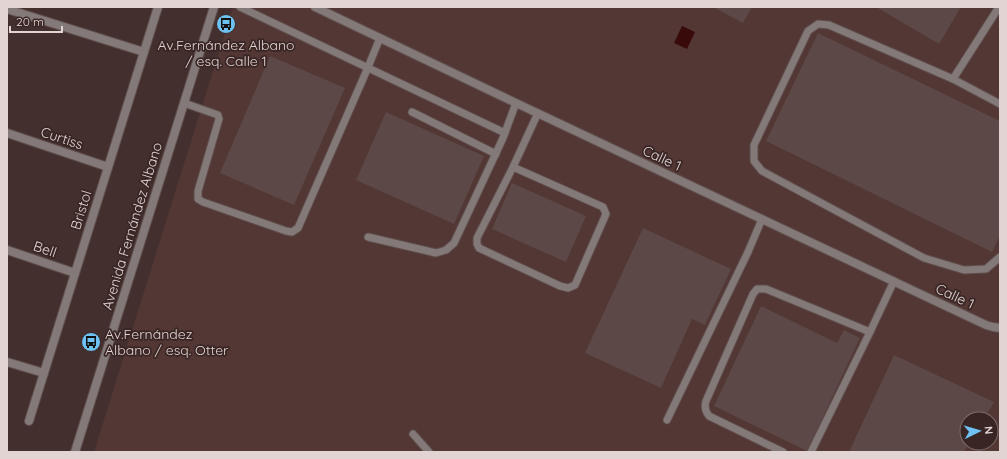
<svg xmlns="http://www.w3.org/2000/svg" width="1007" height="459" viewBox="0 0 1007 459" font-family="Quicksand,sans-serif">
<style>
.built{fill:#523734;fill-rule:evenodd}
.water{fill:#390a0a}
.building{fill:#5c4846}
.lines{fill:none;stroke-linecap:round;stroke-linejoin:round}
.service-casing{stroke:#5f4e4c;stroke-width:9}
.minor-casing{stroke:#5f4e4c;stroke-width:10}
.tertiary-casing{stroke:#5f4e4c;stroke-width:10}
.service{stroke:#837978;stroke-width:7}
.minor{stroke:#837978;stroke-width:8}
.tertiary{stroke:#837978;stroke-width:8}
.labels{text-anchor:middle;stroke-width:3.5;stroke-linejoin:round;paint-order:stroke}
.poi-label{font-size:14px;fill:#e1d4d3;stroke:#392624}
.street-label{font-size:14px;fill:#e1d4d3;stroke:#392624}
</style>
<rect width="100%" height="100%" fill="#43302e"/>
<!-- built -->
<path class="built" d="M233,7H1000V452H94ZM967,419H991V443H967Z"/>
<!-- water -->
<polygon class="water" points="682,26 695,32 687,49 674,43"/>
<!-- building -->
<g class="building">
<polygon points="713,7 752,7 743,23"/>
<polygon points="876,7 961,7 939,44"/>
<polygon points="818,33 1000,121 1000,235 992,252 766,141"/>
<polygon points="270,56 345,88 294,205 220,173"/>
<polygon points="386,112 484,156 454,224 356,180"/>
<polygon points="512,183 586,216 566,262 492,229"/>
<polygon points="643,228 731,269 705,325 692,319 661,388 585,353"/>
<polygon points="761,306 837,343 844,330 860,338 807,451 714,406"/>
<polygon points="894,355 994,402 984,419 967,419 967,443 969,443 964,452 849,452"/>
</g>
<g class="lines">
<defs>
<g id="service">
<polyline points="240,7 505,133"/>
<polyline points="953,79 999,7"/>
<polyline points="184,103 218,115 219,119 198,191 198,199 203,202 286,231 292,232 298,228 366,72 380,38"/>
<polyline points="1000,104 953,79 829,25 818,24 808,31 754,145 754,161 762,171 924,258 964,270 986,269 1000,257"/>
<polyline points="412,112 496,154"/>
<polyline points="513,167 477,238 477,244 479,248 560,286 568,288 575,285 606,214 603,207 513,167 538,113"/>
<polyline points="368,237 436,253 446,250 454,243 503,138 516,103"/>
<polyline points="667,420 748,252 762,219"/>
<polyline points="413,434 429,452"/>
<path d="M783,452L709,416C705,411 704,407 706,401L753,294L757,289H766L870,332"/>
<polyline points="811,452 870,332 894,281"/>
</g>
<g id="minor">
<polyline points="315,7 516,103 986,325 993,327 1000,328"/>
<polyline points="7,9 144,52"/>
<polyline points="7,133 108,167"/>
<polyline points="7,250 75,273"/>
<polyline points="7,362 44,373"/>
<polyline points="29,421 158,7"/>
</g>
<polyline id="tertiary" points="75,452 214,7"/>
</defs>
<!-- service casing -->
<use href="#service" class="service-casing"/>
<!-- minor casing -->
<use href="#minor" class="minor-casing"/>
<!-- tertiary casing -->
<use href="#tertiary" class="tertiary-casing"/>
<!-- service -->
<use href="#service" class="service"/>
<!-- minor -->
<use href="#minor" class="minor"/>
<!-- tertiary -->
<use href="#tertiary" class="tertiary"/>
</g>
<!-- icons -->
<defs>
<symbol id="bus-disc" viewBox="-11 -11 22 22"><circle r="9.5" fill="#6dc2f3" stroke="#392624"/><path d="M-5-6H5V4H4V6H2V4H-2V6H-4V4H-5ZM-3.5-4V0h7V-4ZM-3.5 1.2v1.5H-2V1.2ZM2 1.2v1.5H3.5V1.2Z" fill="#111"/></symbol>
</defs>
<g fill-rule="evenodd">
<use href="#bus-disc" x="215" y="13" width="22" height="22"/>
<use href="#bus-disc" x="80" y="331" width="22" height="22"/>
</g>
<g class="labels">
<!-- poi labels -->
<g class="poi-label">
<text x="226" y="50">Av.Fernández Albano<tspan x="226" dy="16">/ esq. Calle 1</tspan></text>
<text x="105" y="339" text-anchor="start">Av.Fernández<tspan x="105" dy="16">Albano / esq. Otter</tspan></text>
</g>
<!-- street labels -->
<g class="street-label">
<text transform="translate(62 138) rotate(18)" y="5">Curtiss</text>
<text transform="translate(662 158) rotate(25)" y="5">Calle 1</text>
<text transform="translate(81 210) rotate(-73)" y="5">Bristol</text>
<text transform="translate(132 226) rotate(-73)" y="5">Avenida Fernández Albano</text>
<text transform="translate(45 249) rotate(19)" y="5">Bell</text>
<text transform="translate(955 296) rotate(25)" y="5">Calle 1</text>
</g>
</g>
<!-- border -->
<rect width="1007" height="459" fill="none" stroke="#e1d4d3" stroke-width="16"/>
<!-- north arrow -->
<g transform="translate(979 431) rotate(85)"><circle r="19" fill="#392624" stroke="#7c6c6a"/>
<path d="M0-3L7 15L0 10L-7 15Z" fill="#6dc2f3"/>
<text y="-6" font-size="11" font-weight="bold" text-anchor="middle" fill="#e1d4d3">N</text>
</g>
<!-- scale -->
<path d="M10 26v6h52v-6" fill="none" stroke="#e1d4d3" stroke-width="2"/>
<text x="16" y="26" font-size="12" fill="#e1d4d3" stroke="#392624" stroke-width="3" paint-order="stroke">20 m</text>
</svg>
